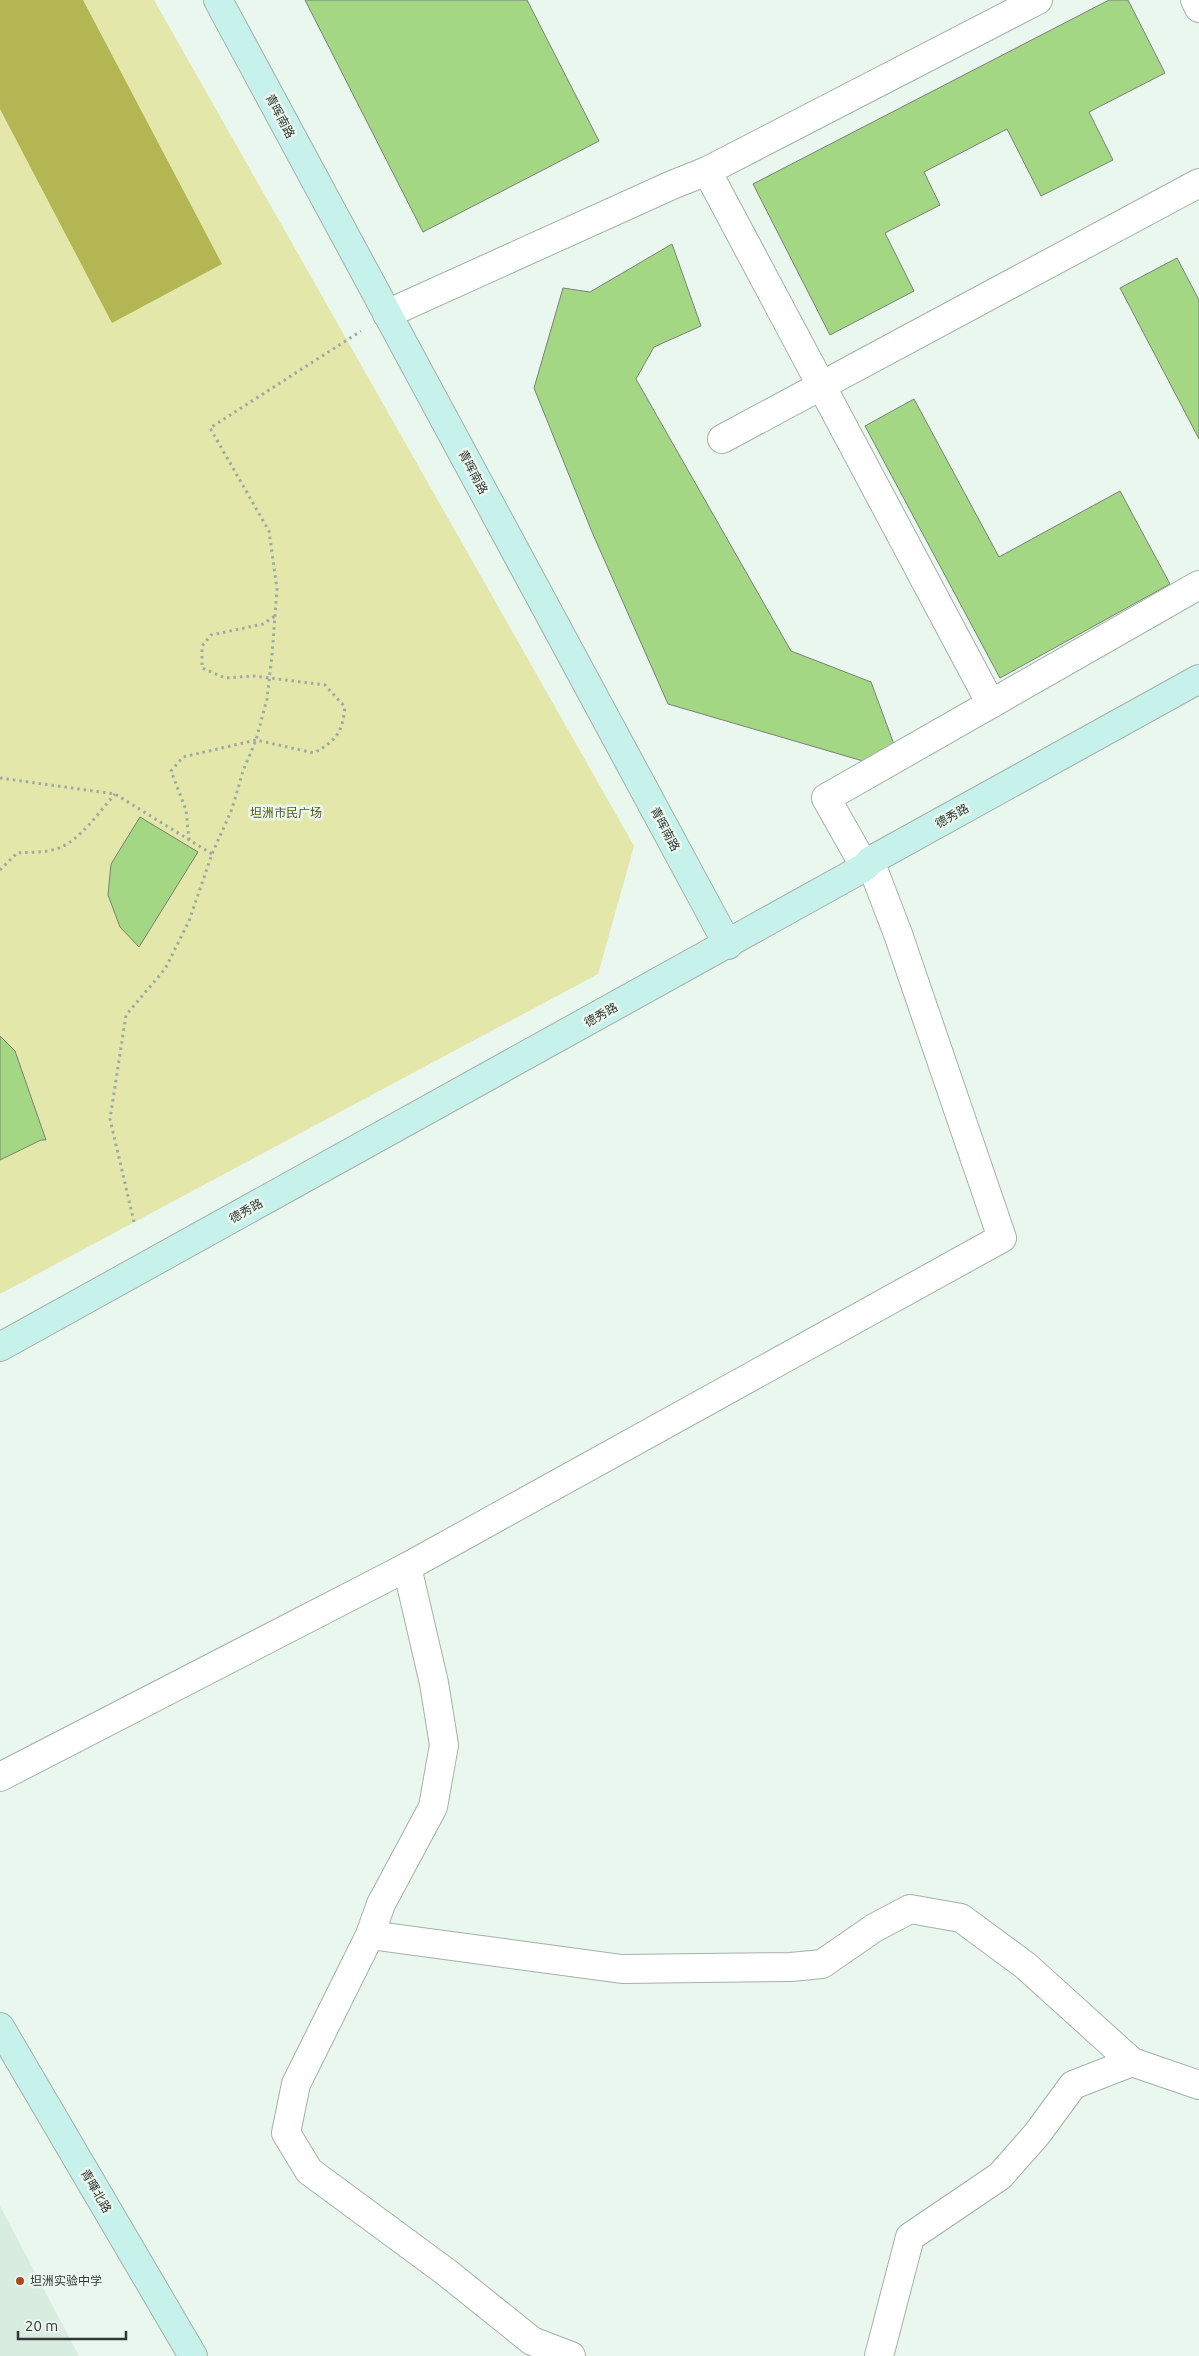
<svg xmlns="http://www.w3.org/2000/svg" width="1199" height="2356" viewBox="0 0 1199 2356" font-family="Ubuntu,'Noto Sans SC',sans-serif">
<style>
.built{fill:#d8ede0}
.green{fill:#e4e7aa}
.forest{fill:#b3b652}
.building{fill:#a3d784;stroke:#7b8277}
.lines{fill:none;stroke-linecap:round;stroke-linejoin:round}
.street-casing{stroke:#a4b1a9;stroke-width:30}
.secondary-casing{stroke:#a4b1a9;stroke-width:30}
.path{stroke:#a0aaa4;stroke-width:3;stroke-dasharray:2.5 4;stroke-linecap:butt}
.street{stroke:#fff;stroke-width:28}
.secondary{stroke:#c7f1eb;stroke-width:28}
.poi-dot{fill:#ad4621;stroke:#e9f7ee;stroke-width:2}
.labels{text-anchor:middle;stroke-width:5;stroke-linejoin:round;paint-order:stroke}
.street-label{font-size:12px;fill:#333835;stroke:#e9f7ee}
.park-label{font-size:12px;fill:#58590e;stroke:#e9f7ee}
.poi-label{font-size:12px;fill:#333835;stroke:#e9f7ee;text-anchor:start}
</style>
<rect width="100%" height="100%" fill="#e9f7ee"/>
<!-- built -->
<polygon class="built" points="0,2206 79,2356 0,2356"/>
<!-- green -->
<polygon class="green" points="0,0 154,0 634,846 598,974 0,1294"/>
<!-- forest -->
<polygon class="forest" points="0,0 83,0 222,264 112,323 0,109"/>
<!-- building -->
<g class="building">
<polygon points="305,0 527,0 599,141 423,232"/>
<polygon points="1109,0 1128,0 1165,73 1089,112 1113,160 1041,196 1007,129 924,172 940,205 885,233 914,291 830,335 753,184"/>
<polygon points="672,244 701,326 654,347 636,379 791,651 871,682 895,747 863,761 668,704 592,532 534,388 563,288 590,292"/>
<polygon points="1177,258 1199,300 1199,439 1120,288"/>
<polygon points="914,399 999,557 1120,491 1170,584 1000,678 865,426"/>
<polygon points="140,817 198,852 139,947 120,927 108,895 111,864"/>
<polygon points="0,1036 15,1051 46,1140 41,1140 0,1160"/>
</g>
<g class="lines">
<defs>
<g id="street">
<polyline points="1195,0 1199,8"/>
<polyline points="707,171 991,704"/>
<polyline points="387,314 672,185 707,171 1038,0"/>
<polyline points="722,439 1199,183"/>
<polyline points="865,867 826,798 1199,585"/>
<polyline points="407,1567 434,1683 444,1745 433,1807 381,1904 370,1935 296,2084 286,2133 309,2171 446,2272 532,2341 571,2356"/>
<polyline points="0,1777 407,1567 1002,1238 898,934 870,861"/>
<polyline points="370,1935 622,1969 791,1967 822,1964 874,1928 910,1909 961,1918 1026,1966 1132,2062"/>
<polyline points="879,2356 910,2237 1000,2176 1037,2134 1073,2085 1132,2062 1199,2085"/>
</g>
<g id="secondary">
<polyline points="218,0 728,945"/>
<polyline points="0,1347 865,867 870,861 1199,679"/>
<polyline points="0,2027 193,2356"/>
</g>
</defs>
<!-- street casing -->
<use href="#street" class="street-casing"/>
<!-- secondary casing -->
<use href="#secondary" class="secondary-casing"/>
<!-- path -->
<g class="path">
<polyline points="0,778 115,794 212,854"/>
<path d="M189,840L186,810L171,771L183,757L256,740L314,753C337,740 342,733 345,707L325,685L254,676L225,678L202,668V646L211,635L263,624L275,616"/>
<path d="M0,870L17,853C30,852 46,853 59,848C80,840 100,811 115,794"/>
<polyline points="134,1222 110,1119 126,1015 165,969 189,921 212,854 232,809 243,771 256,740 267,699 272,655 277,589 269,531 210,428 361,331"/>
</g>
<!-- street -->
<use href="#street" class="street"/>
<!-- secondary -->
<use href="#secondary" class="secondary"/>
</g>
<!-- markers -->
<circle class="poi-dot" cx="20" cy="2281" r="5"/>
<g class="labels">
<!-- street labels -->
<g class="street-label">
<text transform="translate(280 116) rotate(62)" y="4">青晖南路</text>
<text transform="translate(473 472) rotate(62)" y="4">青晖南路</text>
<text transform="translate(952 816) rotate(-29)" y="4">德秀路</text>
<text transform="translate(665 829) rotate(62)" y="4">青晖南路</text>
<text transform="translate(601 1015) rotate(-29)" y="4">德秀路</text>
<text transform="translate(246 1211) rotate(-29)" y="4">德秀路</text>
<text transform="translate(96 2191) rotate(60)" y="4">青暉北路</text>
</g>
<!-- park labels -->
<g class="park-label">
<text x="286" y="817">坦洲市民广场</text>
</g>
<!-- poi labels -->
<g class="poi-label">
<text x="30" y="2285">坦洲实验中学</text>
</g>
</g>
<!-- scale -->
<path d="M18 2331v8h108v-8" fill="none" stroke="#333835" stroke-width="2.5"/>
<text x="25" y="2331" font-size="15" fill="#333835" stroke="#e9f7ee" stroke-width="4" paint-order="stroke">20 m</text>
</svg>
